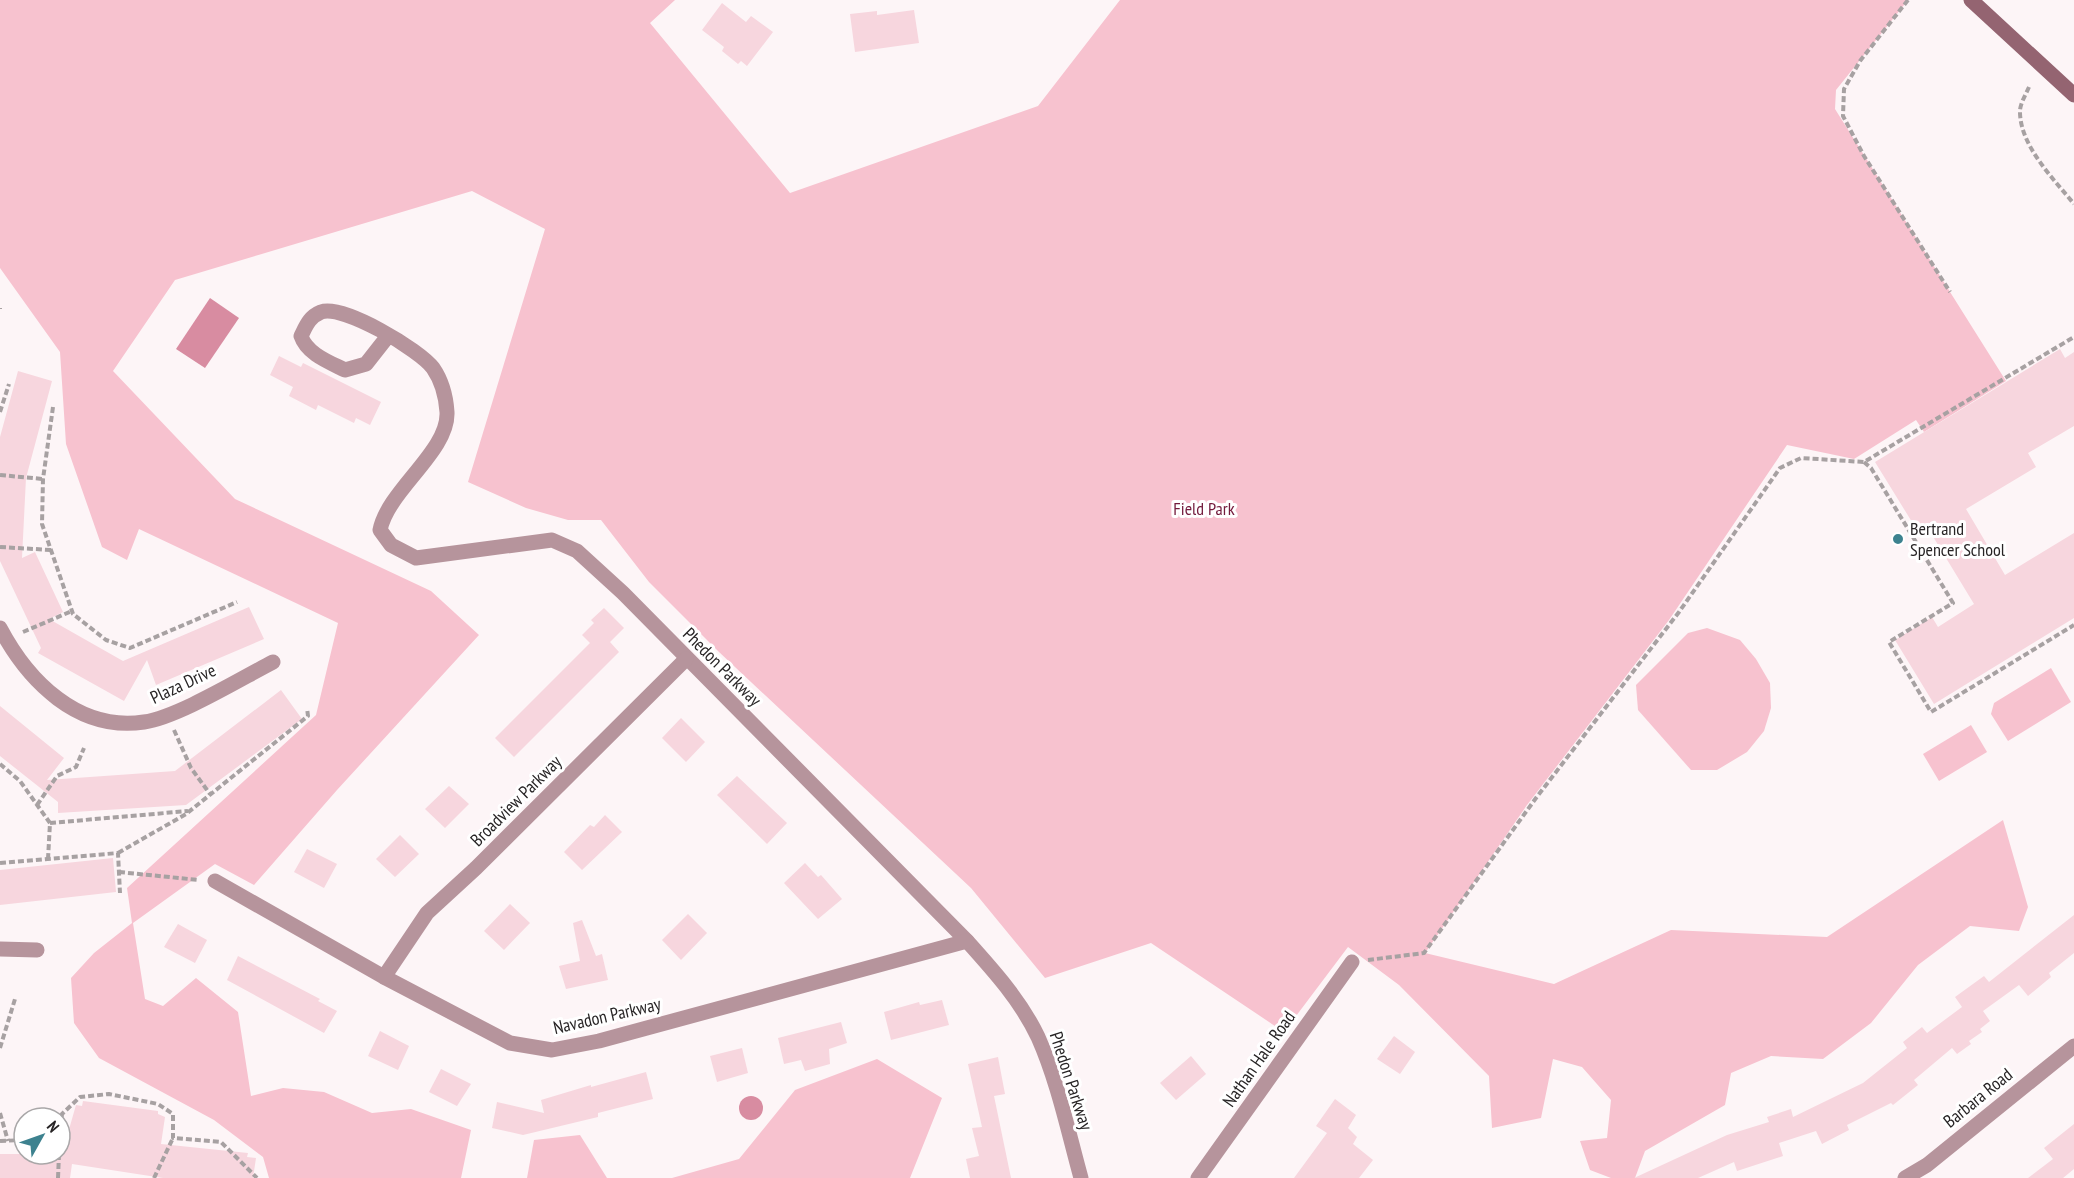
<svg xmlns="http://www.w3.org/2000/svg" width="2074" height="1178" viewBox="0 0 2074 1178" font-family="'PT Sans Narrow',sans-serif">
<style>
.green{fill:#f7c2cf}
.water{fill:#d88ca1}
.building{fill:#f7d6de}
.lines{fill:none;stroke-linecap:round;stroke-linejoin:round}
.path{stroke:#a7a1a2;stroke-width:4;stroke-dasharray:6 3;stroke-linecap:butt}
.street{stroke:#b6949c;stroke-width:15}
.secondary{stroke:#946471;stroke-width:15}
.poi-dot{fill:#3d828f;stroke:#fff;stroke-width:2}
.labels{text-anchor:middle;stroke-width:6;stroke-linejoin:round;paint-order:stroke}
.park-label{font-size:18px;fill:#731b3d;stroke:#fff}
.poi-label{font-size:18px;fill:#272425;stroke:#fff;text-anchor:start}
.street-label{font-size:18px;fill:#272425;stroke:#fff}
</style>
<rect width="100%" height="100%" fill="#fdf5f7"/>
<!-- green -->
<g class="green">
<polygon points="0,0 675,0 650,23 790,193 1038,106 1120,0 1908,0 1836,90 1835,109 2006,381 1924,432 1916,420 1854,459 1787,445 1669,620 1527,805 1425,953 1554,984 1671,930 1827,937 2003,820 2028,907 2019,931 1970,926 1918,965 1871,1023 1823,1059 1771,1056 1731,1073 1725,1105 1645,1151 1635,1178 1611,1178 1590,1170 1580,1141 1607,1138 1611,1100 1582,1067 1553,1059 1541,1118 1492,1128 1489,1076 1399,985 1348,947 1284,1032 1151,943 1045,978 971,888 719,652 649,582 601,520 568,520 526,508 468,482 545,229 472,191 175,280 113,371 235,499 431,591 479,635 337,790 254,885 215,864 133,923 145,999 163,1006 196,978 238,1012 251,1096 283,1088 324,1092 372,1113 411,1109 471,1130 461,1178 269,1178 263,1157 214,1120 99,1058 74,1023 71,978 94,953 132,923 127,888 316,715 338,623 139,529 127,560 102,547 66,444 60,352 0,268"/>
<polygon points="1707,628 1740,640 1756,659 1770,683 1771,708 1764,731 1747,752 1717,770 1691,770 1638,710 1636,685 1688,633"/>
<polygon points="2051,668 2071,702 2008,741 1991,714 1994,703"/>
<polygon points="1971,725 1987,752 1939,781 1923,754"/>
<polygon points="877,1059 942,1098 910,1178 672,1178 739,1159 795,1090"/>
<polygon points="580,1135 607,1178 527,1178 534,1140"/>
</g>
<!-- water -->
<g class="water">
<polygon points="210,298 239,318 205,368 176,349"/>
<circle cx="751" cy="1108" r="12"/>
</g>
<!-- building -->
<g class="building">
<polygon points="722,3 746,22 751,16 773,32 747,66 741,61 738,64 722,51 724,47 702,30"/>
<polygon points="914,10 919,43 855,52 850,14 877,11 877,15"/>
<polygon points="2060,349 2065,358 2074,352 2074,426 2028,453 2036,467 1966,509 2005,575 2074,533 2074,618 1934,704 1895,640 1932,617 1938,627 1974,604 1929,530 1920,535 1875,462"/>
<polygon points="279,356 301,367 303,363 381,402 370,425 356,418 354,423 318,405 316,410 289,396 293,387 270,375"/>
<polygon points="18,371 52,381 26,478 22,558 35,552 63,612 49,619 123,661 249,607 264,639 156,685 147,660 124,701 38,653 41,648 0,561 0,437"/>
<polygon points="604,608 624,628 610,642 619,652 514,757 495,738 590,643 582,635 594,623 591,620"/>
<polygon points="281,690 302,719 186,805 58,813 58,802 0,756 0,706 64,758 47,780 175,771"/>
<polygon points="681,718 705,742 686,762 662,738"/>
<polygon points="737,776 787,823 767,844 717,795"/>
<polygon points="449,786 469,804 445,828 425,809"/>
<polygon points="605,815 622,832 582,870 564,852 590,825 594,827"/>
<polygon points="400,835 419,854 395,877 376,859"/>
<polygon points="307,849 337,864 324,888 294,872"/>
<polygon points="113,858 116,892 0,905 0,870"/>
<polygon points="805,863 818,877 821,875 842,899 818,919 784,883"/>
<polygon points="510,904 530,923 504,950 484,931"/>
<polygon points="688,914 707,933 681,960 662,940"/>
<polygon points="2074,915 2074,953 2049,973 2051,977 2028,996 2019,985 1983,1011 1990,1021 1980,1029 1982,1032 1969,1041 1971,1044 1957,1054 1952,1048 1914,1080 1918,1085 1893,1105 1891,1103 1847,1125 1849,1130 1822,1144 1816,1131 1779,1143 1783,1156 1737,1171 1734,1162 1698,1178 1634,1178 1727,1135 1769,1122 1767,1117 1791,1109 1793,1117 1863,1083 1907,1048 1903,1042 1922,1027 1927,1033 1962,1007 1955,997 1984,976 1989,982"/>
<polygon points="582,920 596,956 602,954 608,980 566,989 559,966 580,961 573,923"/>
<polygon points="178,924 207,940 195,963 164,947"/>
<polygon points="238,956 320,999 318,1001 337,1011 324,1033 227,980"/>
<polygon points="942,1000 949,1025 891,1040 884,1012 919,1002 920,1005"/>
<polygon points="841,1022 847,1043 829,1049 830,1064 805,1071 801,1060 784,1064 778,1038"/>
<polygon points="380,1031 409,1046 398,1070 368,1056"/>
<polygon points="1394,1036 1415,1052 1400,1074 1377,1059"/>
<polygon points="742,1048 748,1073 717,1082 710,1056"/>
<polygon points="1191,1056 1206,1074 1176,1100 1160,1083"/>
<polygon points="998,1057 1005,1094 994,1096 1011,1178 970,1178 966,1159 979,1156 972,1128 982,1127 968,1064"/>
<polygon points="441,1069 471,1084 457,1106 429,1092"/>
<polygon points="646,1072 653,1099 598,1113 598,1117 523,1135 492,1128 497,1102 544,1113 541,1100 591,1085 591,1087"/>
<polygon points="1335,1099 1356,1115 1348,1128 1357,1137 1353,1144 1373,1160 1359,1178 1294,1178 1327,1133 1316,1126"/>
<polygon points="83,1101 158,1111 158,1114 165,1117 161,1144 248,1153 247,1157 256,1158 253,1178 163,1178 72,1164 70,1178 0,1178 0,1154 62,1154 76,1105 82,1106"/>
<polygon points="2074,1124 2074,1169 2063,1178 2028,1178 2053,1159 2044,1148"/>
</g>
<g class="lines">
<!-- path -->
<g class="path">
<polyline points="1908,0 1860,61 1844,89 1843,116 1864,156 1950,292"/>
<path d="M2029,87C2026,94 2021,102 2020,110C2019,145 2053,178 2074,204"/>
<polyline points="0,308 0,309"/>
<polyline points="53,407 43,479 42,524 73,614 106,640 130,648 237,602"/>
<polyline points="0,412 9,384"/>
<polyline points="1864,462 1871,468 1953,603 1889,642 1931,712 2074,625"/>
<polyline points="0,475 43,479"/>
<polyline points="0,547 51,550"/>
<polyline points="23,632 72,611"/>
<polyline points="174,730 191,768 210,794"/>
<polyline points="0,764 20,781 50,823 48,859"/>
<polyline points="37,805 57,776 76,767 84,748"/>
<polyline points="50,823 188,811"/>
<polyline points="118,853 186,814 308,716 307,708"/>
<polyline points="0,863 118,853 120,893"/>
<polyline points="119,872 199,880"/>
<polyline points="1368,960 1424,953 1536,798 1679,612 1780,468 1801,458 1864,462 2074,337"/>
<polyline points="0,1048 15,999"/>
<polyline points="0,1113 8,1141"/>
<polyline points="60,1135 62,1114 80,1097 109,1094 158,1104 173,1114 173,1138 221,1142 257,1178"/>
<polyline points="0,1141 24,1140"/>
<polyline points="58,1178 59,1154"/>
<polyline points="154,1178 173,1138"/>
</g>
<!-- street -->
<g class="street">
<path d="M388,336L366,364L345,370C329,362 307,354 301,336C306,326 309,317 321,312C343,304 420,350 433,368C442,381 446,397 447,412C449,451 388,490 380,530L391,545L416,558L552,540L577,551L623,593L967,941C994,971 1021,1001 1038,1037C1058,1082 1068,1131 1081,1178"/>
<path d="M0,628C28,681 78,732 144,722C178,717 240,679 273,662"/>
<polyline points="215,881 384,977 510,1043 552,1050 599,1041 967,941"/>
<polyline points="0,949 37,950"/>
<polyline points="384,977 427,913 476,868 686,659"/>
<polyline points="1198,1178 1352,962"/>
<polyline points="1905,1178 1927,1165 2074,1046"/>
</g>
<!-- secondary -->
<polyline class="secondary" points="1971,0 2074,95"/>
</g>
<!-- markers -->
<circle class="poi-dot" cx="1898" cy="539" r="6"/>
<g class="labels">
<!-- park labels -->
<g class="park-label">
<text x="1204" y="515">Field Park</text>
</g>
<!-- poi labels -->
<g class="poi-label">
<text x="1910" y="535">Bertrand<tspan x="1910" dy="21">Spencer School</tspan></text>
</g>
<!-- street labels -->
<g class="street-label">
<text transform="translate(722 667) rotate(45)" y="6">Phedon Parkway</text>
<text transform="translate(183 684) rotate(-25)" y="6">Plaza Drive</text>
<text transform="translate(516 801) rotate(-45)" y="6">Broadview Parkway</text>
<text transform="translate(607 1016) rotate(-13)" y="6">Navadon Parkway</text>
<text transform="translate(1259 1059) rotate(-55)" y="6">Nathan Hale Road</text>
<text transform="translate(1071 1081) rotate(72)" y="6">Phedon Parkway</text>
<text transform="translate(1978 1098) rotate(-39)" y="6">Barbara Road</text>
</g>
</g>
<!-- north arrow -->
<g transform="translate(42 1136) rotate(50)"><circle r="28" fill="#ffffff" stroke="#a9a7a8" stroke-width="1.5"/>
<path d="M0-4.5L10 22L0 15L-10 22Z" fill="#3d828f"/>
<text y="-9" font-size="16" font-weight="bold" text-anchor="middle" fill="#272425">N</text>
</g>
</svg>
